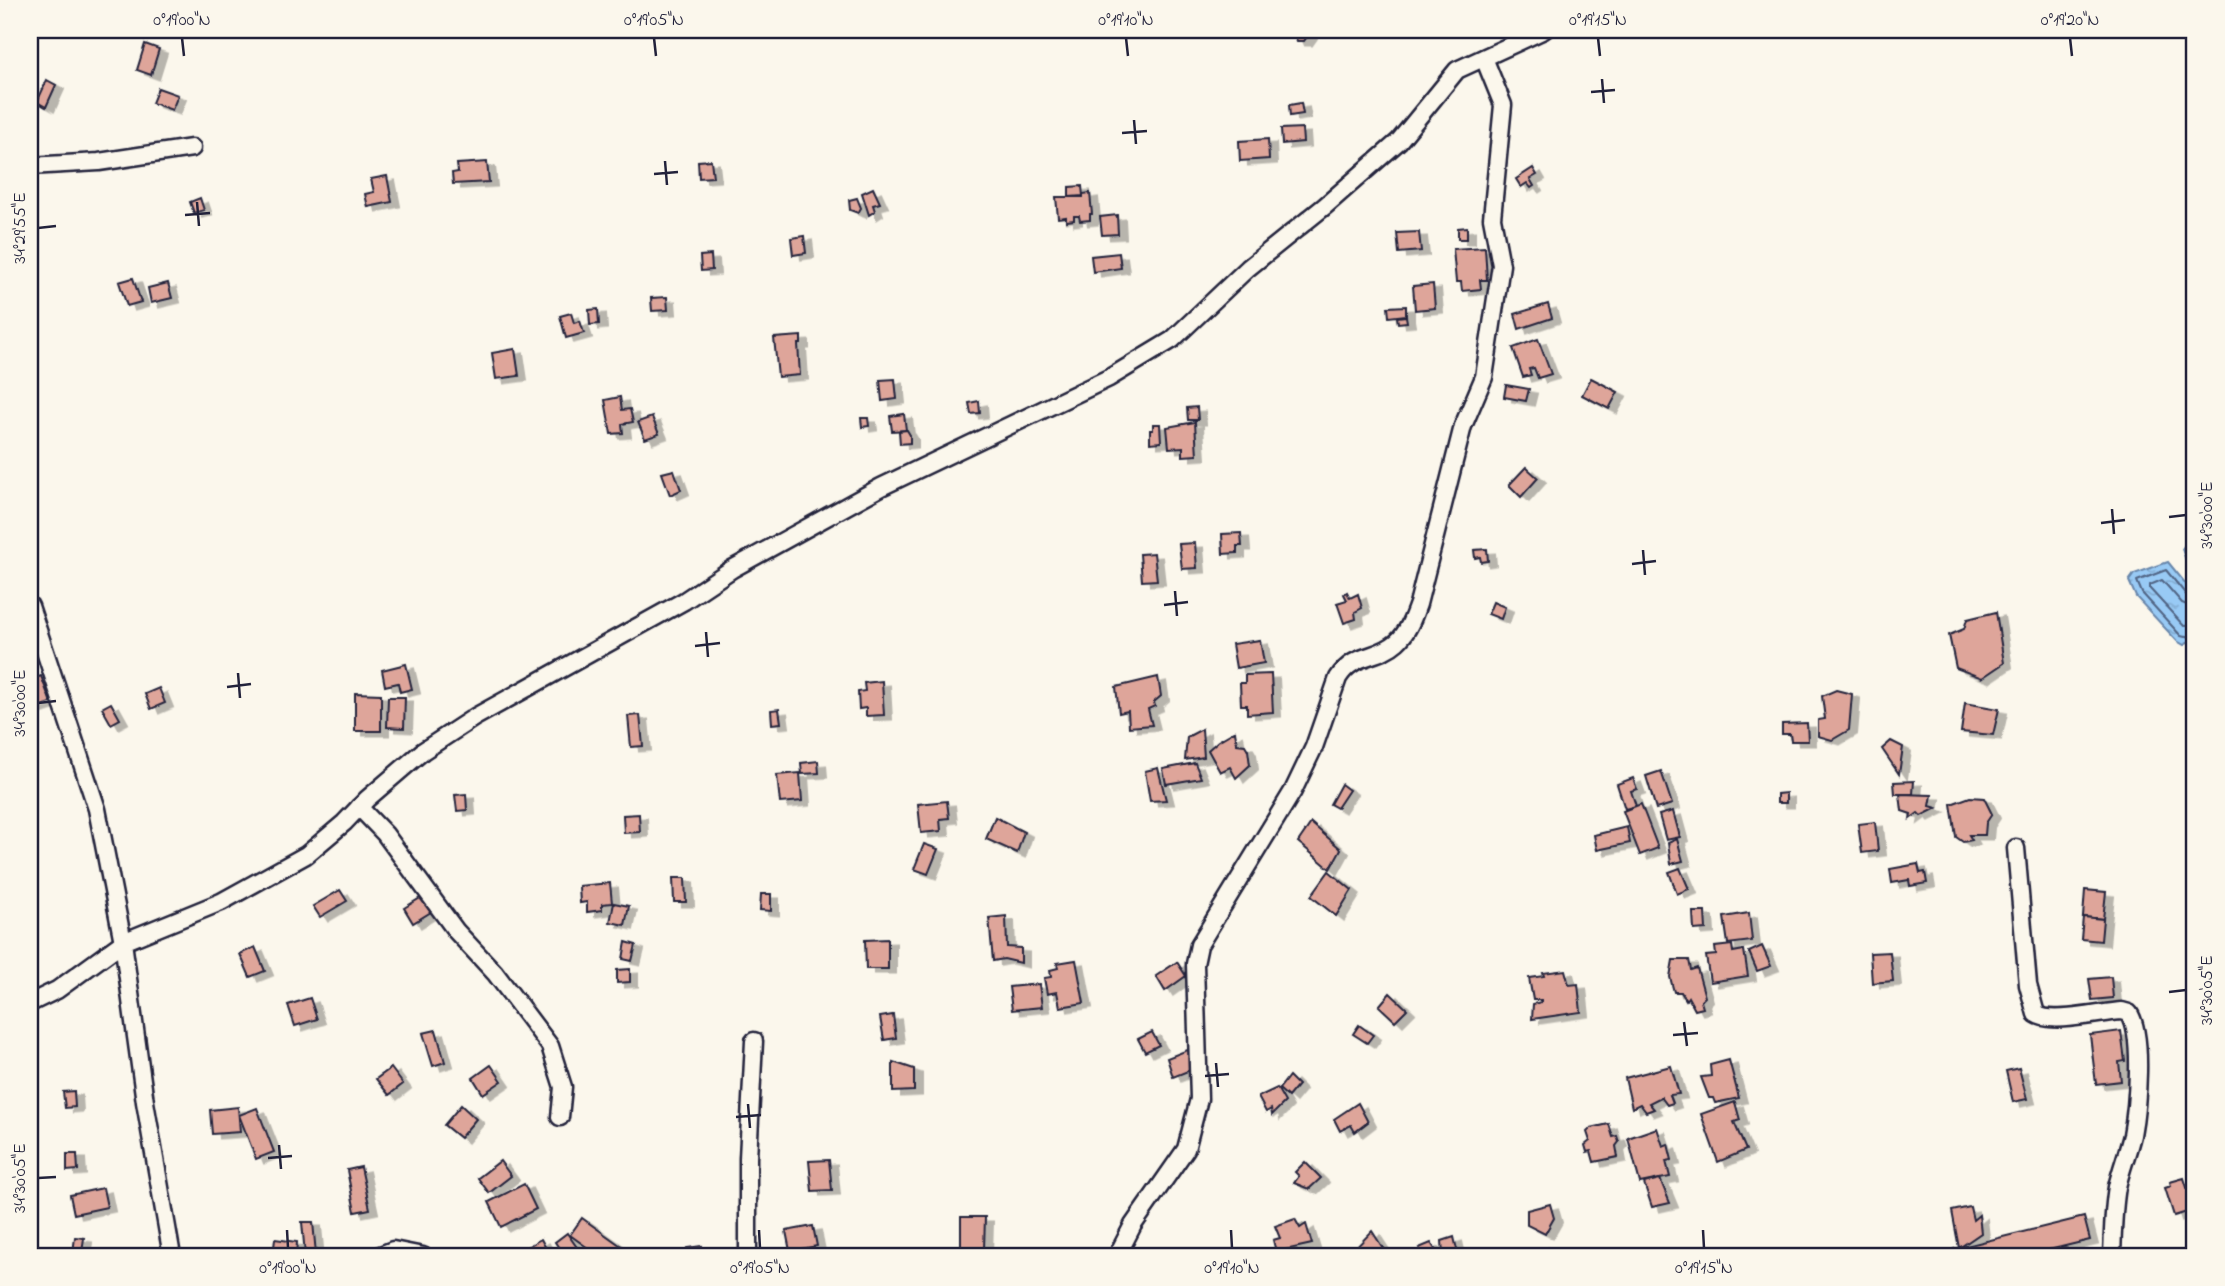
<svg xmlns="http://www.w3.org/2000/svg" width="2225" height="1286" viewBox="0 0 2225 1286" font-family="'Indie Flower',sans-serif">
<style>
.water{fill:url(#water-ripples);stroke:#6987ab;stroke-width:2}
.lines{fill:none;stroke-linecap:round;stroke-linejoin:round}
.shore{stroke:#516585;stroke-width:2}
.building{fill:#dea59a;stroke:#22223b;stroke-width:2;filter:url(#shadow)}
.street-casing{stroke:#22223b;stroke-width:21}
.street{stroke:#fbf7ec;stroke-width:16}
.ticks{fill:none;stroke:#22223b;stroke-width:2.5}
.neatline{fill:none;stroke:#22223b;stroke-width:2.5}
.ticks-label{font-size:18px;text-anchor:middle;fill:#22223b}
</style>
<defs>
<pattern id="water-ripples" width="26" height="14" patternUnits="userSpaceOnUse" patternTransform="scale(1.75)"><rect width="26" height="14" fill="#98caf5"/><path d="M2 4q2-2 4 0t4 0M15 11q2-2 4 0t4 0" fill="none" stroke="#83add3"/></pattern>
<filter id="shadow"><feDropShadow dx="8" dy="4.5" stdDeviation="0" flood-color="#0004"/></filter>
</defs>
<rect width="100%" height="100%" fill="#fbf7ec"/>
<filter id="ink" filterUnits="userSpaceOnUse"><feTurbulence type="fractalNoise" baseFrequency=".0143" numOctaves="2"/><feDisplacementMap in="SourceGraphic" scale="14" xChannelSelector="R" yChannelSelector="G"/><feConvolveMatrix kernelMatrix="1 2 1 2 8 2 1 2 1" color-interpolation-filters="sRGB"/></filter>
<g filter="url(#ink)">
<!-- water -->
<g class="water">
<polygon points="2195,543 2195,572 2187,563 2182,549 2185,545"/>
<polygon points="2168,562 2195,595 2195,639 2184,645 2177,641 2136,597 2129,581 2134,574"/>
</g>
<g class="lines">
<!-- shore -->
<g class="shore">
<polyline points="2195,599 2188,597 2166,570 2137,581 2142,593 2181,636 2185,637 2195,634"/>
<polyline points="2195,608 2182,603 2162,580 2150,585 2150,589 2184,626 2195,625"/>
</g>
</g>
<!-- building -->
<g class="building">
<polygon points="1292,30 1307,30 1309,34 1304,41 1297,41"/>
<polygon points="145,44 159,49 151,75 137,70"/>
<polygon points="47,80 56,85 46,107 37,102"/>
<polygon points="158,88 178,95 172,110 152,103"/>
<polygon points="1301,103 1303,114 1290,116 1289,105"/>
<polygon points="1302,128 1303,142 1282,144 1281,129"/>
<polygon points="1268,139 1269,159 1240,161 1239,141"/>
<polygon points="711,160 713,177 699,178 698,161"/>
<polygon points="487,162 489,182 453,184 452,173 458,172 457,164"/>
<polygon points="1533,168 1537,175 1530,179 1534,186 1531,188 1527,183 1521,187 1516,179"/>
<polygon points="387,176 392,202 368,207 365,194 374,192 371,179"/>
<polygon points="1082,186 1083,196 1069,197 1069,187"/>
<polygon points="873,188 880,203 873,205 875,211 869,215 862,193"/>
<polygon points="1090,193 1092,214 1090,214 1090,220 1080,221 1079,216 1074,216 1074,220 1066,221 1066,217 1058,218 1056,197 1083,197 1083,194"/>
<polygon points="200,198 204,210 194,213 190,202"/>
<polygon points="857,198 861,208 858,213 850,210 849,200"/>
<polygon points="1117,215 1118,234 1102,235 1100,217"/>
<polygon points="1467,227 1467,239 1458,239 1458,228"/>
<polygon points="1419,232 1421,251 1399,253 1397,233"/>
<polygon points="804,236 806,253 793,255 791,238"/>
<polygon points="1485,247 1487,280 1480,280 1481,289 1462,291 1461,282 1456,282 1453,249"/>
<polygon points="1119,253 1121,268 1093,272 1091,256"/>
<polygon points="711,255 712,270 701,271 700,256"/>
<polygon points="133,278 141,302 127,306 119,282"/>
<polygon points="168,283 172,298 151,303 148,288"/>
<polygon points="1433,284 1435,308 1415,310 1413,286"/>
<polygon points="667,297 668,310 652,311 651,298"/>
<polygon points="1548,304 1552,318 1519,329 1515,314"/>
<polygon points="1406,306 1406,315 1389,317 1388,307"/>
<polygon points="598,309 599,324 590,325 589,310"/>
<polygon points="571,313 574,323 580,321 584,333 566,338 560,316"/>
<polygon points="1406,316 1407,322 1398,323 1397,317"/>
<polygon points="801,336 801,344 798,344 800,375 778,377 774,338"/>
<polygon points="1538,339 1551,374 1538,378 1534,368 1529,369 1531,375 1523,377 1513,348"/>
<polygon points="515,349 519,376 496,379 492,353"/>
<polygon points="1591,378 1618,392 1609,409 1582,395"/>
<polygon points="895,379 897,399 882,401 880,380"/>
<polygon points="1506,385 1529,389 1526,401 1504,397"/>
<polygon points="620,397 622,410 630,409 633,422 622,424 623,433 611,434 605,400"/>
<polygon points="979,401 980,413 971,414 969,403"/>
<polygon points="1197,407 1198,420 1188,420 1187,408"/>
<polygon points="904,414 906,430 892,431 890,416"/>
<polygon points="652,417 659,434 645,439 638,422"/>
<polygon points="861,418 868,418 869,426 862,427"/>
<polygon points="1195,422 1197,455 1183,456 1183,447 1169,448 1167,427"/>
<polygon points="1153,424 1160,424 1161,442 1150,443 1150,430 1153,430"/>
<polygon points="907,430 910,435 910,443 900,444 899,431"/>
<polygon points="1526,467 1538,478 1521,497 1509,485"/>
<polygon points="674,470 681,490 670,495 662,473"/>
<polygon points="1241,533 1242,546 1237,546 1237,553 1223,554 1222,534"/>
<polygon points="1195,543 1197,568 1182,569 1179,544"/>
<polygon points="1487,549 1488,561 1481,562 1480,557 1475,558 1474,550"/>
<polygon points="1154,553 1157,580 1142,581 1140,554"/>
<polygon points="1347,592 1350,598 1358,594 1362,608 1355,612 1356,619 1344,623 1337,603 1347,600 1344,594"/>
<polygon points="1493,602 1505,607 1501,619 1488,614"/>
<polygon points="1996,612 2004,663 1982,678 1956,668 1949,635 1964,629 1967,619"/>
<polygon points="1260,640 1264,663 1236,668 1232,644"/>
<polygon points="406,664 412,689 400,692 398,683 385,686 382,670"/>
<polygon points="1271,674 1273,712 1247,714 1247,705 1241,705 1240,683 1245,683 1245,675"/>
<polygon points="41,676 51,703 30,710 30,680"/>
<polygon points="1158,677 1161,696 1154,702 1155,706 1148,709 1152,725 1129,727 1128,711 1119,713 1116,687"/>
<polygon points="882,681 884,715 866,716 866,708 859,709 858,692 865,691 864,683"/>
<polygon points="159,688 165,703 151,709 145,694"/>
<polygon points="1836,690 1852,694 1849,730 1832,740 1818,736 1818,720 1825,719 1822,696"/>
<polygon points="355,693 381,694 381,731 355,731"/>
<polygon points="388,697 405,697 404,728 387,727"/>
<polygon points="111,703 120,719 111,724 102,708"/>
<polygon points="1965,703 1999,709 1993,735 1961,732"/>
<polygon points="779,709 781,723 772,724 771,710"/>
<polygon points="640,715 643,746 631,747 628,716"/>
<polygon points="1807,723 1808,741 1791,741 1790,734 1782,734 1782,724"/>
<polygon points="1202,729 1204,757 1185,760 1187,737"/>
<polygon points="1235,731 1237,744 1245,745 1248,750 1250,765 1236,778 1230,767 1220,772 1208,750 1218,741"/>
<polygon points="1891,741 1903,747 1899,774 1882,749"/>
<polygon points="818,761 819,773 802,774 801,763"/>
<polygon points="1195,763 1201,778 1166,784 1163,769"/>
<polygon points="1158,768 1166,800 1150,801 1145,771"/>
<polygon points="1661,771 1672,804 1656,809 1646,776"/>
<polygon points="800,773 802,801 780,803 777,775"/>
<polygon points="1633,778 1637,789 1631,791 1636,806 1625,809 1617,784"/>
<polygon points="1914,781 1913,794 1895,794 1894,782"/>
<polygon points="1341,784 1349,790 1337,808 1330,804"/>
<polygon points="1786,793 1786,803 1777,803 1777,794"/>
<polygon points="466,794 467,810 457,811 455,795"/>
<polygon points="1900,794 1932,795 1930,806 1937,808 1921,816 1918,813 1910,819 1911,814 1902,811"/>
<polygon points="1970,797 1984,798 1992,814 1986,823 1985,835 1969,835 1972,840 1963,842 1956,837 1951,804"/>
<polygon points="947,801 949,818 940,819 941,831 921,833 918,804"/>
<polygon points="1641,804 1658,848 1640,855 1623,811"/>
<polygon points="1673,811 1680,837 1666,840 1659,815"/>
<polygon points="639,814 640,832 624,833 623,815"/>
<polygon points="995,817 1024,832 1017,853 986,839"/>
<polygon points="1875,822 1878,851 1862,853 1858,824"/>
<polygon points="1311,823 1341,849 1330,869 1298,842"/>
<polygon points="1627,827 1630,843 1597,850 1594,835"/>
<polygon points="1677,839 1683,861 1671,864 1668,843"/>
<polygon points="924,844 938,849 928,874 914,869"/>
<polygon points="1918,864 1920,873 1925,872 1927,883 1910,886 1909,880 1892,883 1890,869"/>
<polygon points="1680,868 1689,889 1677,894 1669,872"/>
<polygon points="1329,871 1352,890 1336,916 1311,896"/>
<polygon points="673,878 685,878 686,902 674,902"/>
<polygon points="610,883 612,903 602,904 602,910 587,912 587,902 580,903 579,886"/>
<polygon points="340,890 347,901 320,917 313,906"/>
<polygon points="2085,890 2106,892 2103,919 2083,917"/>
<polygon points="761,894 771,894 771,911 760,910"/>
<polygon points="422,897 431,912 413,923 404,908"/>
<polygon points="614,903 629,906 625,925 610,922"/>
<polygon points="1693,912 1705,912 1706,929 1694,930"/>
<polygon points="1749,913 1752,941 1728,944 1724,917"/>
<polygon points="1006,916 1007,947 1021,948 1021,963 1004,959 993,961 989,918"/>
<polygon points="2083,917 2103,919 2101,941 2081,939"/>
<polygon points="888,939 888,969 866,969 865,940"/>
<polygon points="626,942 636,945 632,961 623,959"/>
<polygon points="1732,945 1733,952 1744,950 1748,976 1710,982 1706,956 1716,955 1715,947"/>
<polygon points="1762,946 1771,966 1757,971 1749,952"/>
<polygon points="255,947 265,971 250,977 240,954"/>
<polygon points="1890,952 1893,981 1872,983 1870,953"/>
<polygon points="1076,960 1084,1003 1060,1007 1057,992 1047,994 1044,978 1051,977 1050,970 1058,968 1057,963"/>
<polygon points="1673,960 1689,960 1691,970 1697,968 1705,997 1701,1001 1703,1008 1695,1010 1688,997 1686,1000 1681,992 1674,992 1670,977"/>
<polygon points="1177,962 1186,976 1165,991 1156,976"/>
<polygon points="630,969 630,982 617,983 617,970"/>
<polygon points="1565,970 1569,985 1578,984 1581,1012 1532,1019 1533,1004 1541,1002 1541,1000 1533,1000 1529,978 1544,976 1543,973"/>
<polygon points="2111,977 2113,998 2092,1000 2089,979"/>
<polygon points="1039,984 1042,1007 1012,1010 1009,987"/>
<polygon points="1390,993 1407,1009 1395,1021 1379,1006"/>
<polygon points="310,998 317,1019 295,1026 288,1005"/>
<polygon points="893,1015 896,1038 884,1040 880,1017"/>
<polygon points="1359,1025 1373,1035 1367,1043 1353,1034"/>
<polygon points="436,1030 445,1062 433,1066 423,1033"/>
<polygon points="2121,1031 2125,1061 2119,1062 2121,1081 2096,1084 2090,1035"/>
<polygon points="1152,1032 1159,1045 1145,1052 1138,1039"/>
<polygon points="1190,1049 1198,1067 1173,1077 1167,1058"/>
<polygon points="1729,1060 1739,1098 1715,1103 1713,1098 1709,1098 1701,1077 1711,1076 1710,1065"/>
<polygon points="893,1062 914,1069 914,1091 893,1092"/>
<polygon points="491,1065 502,1081 483,1094 473,1078"/>
<polygon points="1671,1066 1679,1094 1670,1095 1673,1103 1667,1105 1661,1097 1649,1103 1654,1109 1646,1112 1640,1104 1632,1108 1625,1078"/>
<polygon points="391,1068 403,1084 389,1095 376,1079"/>
<polygon points="2019,1068 2027,1099 2013,1102 2006,1071"/>
<polygon points="1289,1076 1298,1085 1288,1097 1279,1089"/>
<polygon points="1277,1088 1285,1102 1272,1115 1271,1109 1266,1112 1258,1097"/>
<polygon points="74,1091 75,1107 65,1108 63,1092"/>
<polygon points="1735,1102 1740,1120 1734,1122 1746,1150 1718,1162 1701,1114"/>
<polygon points="1358,1103 1368,1122 1355,1132 1351,1125 1340,1131 1334,1119"/>
<polygon points="461,1105 476,1119 460,1138 444,1125"/>
<polygon points="238,1107 240,1132 212,1134 210,1110"/>
<polygon points="257,1108 274,1152 256,1159 239,1115"/>
<polygon points="1609,1124 1613,1137 1617,1136 1619,1142 1616,1146 1618,1157 1594,1162 1591,1151 1587,1152 1585,1145 1590,1141 1587,1132 1591,1128"/>
<polygon points="1657,1128 1663,1146 1668,1144 1672,1160 1666,1161 1670,1177 1640,1183 1628,1138"/>
<polygon points="67,1154 77,1154 78,1170 67,1171"/>
<polygon points="829,1160 832,1190 812,1191 809,1161"/>
<polygon points="500,1161 511,1176 489,1193 478,1178"/>
<polygon points="1305,1162 1321,1178 1309,1189 1294,1183 1299,1176 1295,1172"/>
<polygon points="361,1167 370,1209 355,1212 347,1170"/>
<polygon points="2184,1178 2194,1210 2174,1216 2165,1188 2171,1186 2170,1182"/>
<polygon points="1660,1179 1670,1203 1652,1207 1644,1183"/>
<polygon points="524,1184 536,1209 501,1227 489,1202"/>
<polygon points="103,1188 107,1207 74,1214 70,1195"/>
<polygon points="1550,1204 1554,1218 1545,1234 1527,1225 1527,1210"/>
<polygon points="1970,1207 1973,1220 1979,1215 1981,1233 1959,1248 1952,1211"/>
<polygon points="961,1217 985,1217 984,1249 961,1249"/>
<polygon points="2084,1217 2090,1240 2024,1256 1956,1256 1954,1249"/>
<polygon points="582,1218 631,1253 629,1256 599,1256 570,1235"/>
<polygon points="1295,1219 1300,1228 1306,1224 1312,1244 1276,1252 1273,1240 1280,1238 1275,1226"/>
<polygon points="302,1222 313,1222 316,1254 305,1255"/>
<polygon points="813,1226 817,1246 790,1251 786,1231"/>
<polygon points="1372,1231 1388,1256 1348,1256"/>
<polygon points="567,1233 583,1256 564,1256 555,1242"/>
<polygon points="75,1237 84,1238 82,1253 73,1253"/>
<polygon points="1454,1237 1458,1254 1443,1254 1442,1241"/>
<polygon points="275,1239 297,1242 296,1256 273,1256"/>
<polygon points="541,1239 550,1256 518,1256 516,1253"/>
<polygon points="1431,1243 1438,1254 1423,1256 1419,1248"/>
<polygon points="702,1246 703,1256 688,1256 687,1248"/>
<polygon points="1548,1248 1549,1256 1519,1256 1519,1253"/>
</g>
<g class="lines">
<defs>
<g id="street">
<polyline points="30,166 99,162 192,148"/>
<polyline points="30,606 97,809 123,942 145,1102 172,1256"/>
<polyline points="359,807 385,834 456,931 495,973 550,1046 563,1087 560,1117"/>
<path d="M2016,848L2028,985L2036,1014C2051,1025 2102,1012 2122,1011L2129,1013C2144,1035 2137,1108 2132,1135C2128,1152 2121,1169 2117,1187C2113,1210 2113,1233 2112,1256"/>
<polyline points="30,1003 57,990 123,942 221,902 306,855 344,823 367,799 423,751 475,717 684,601 732,569 881,487 1109,378 1172,340 1248,268 1325,206 1399,141 1457,70 1544,30"/>
<polyline points="378,1256 393,1250 423,1256"/>
<polyline points="748,1256 748,1158 754,1041"/>
<path d="M1117,1256L1133,1225L1186,1149L1199,1099L1195,964L1199,945L1293,791L1314,747L1338,678C1354,652 1377,660 1397,642C1408,632 1413,618 1418,604L1463,426L1484,377L1501,265L1492,218L1503,105L1484,58"/>
</g>
</defs>
<!-- street casing -->
<use href="#street" class="street-casing"/>
<!-- street -->
<use href="#street" class="street"/>
</g>
</g>
<!-- ticks -->
<path class="ticks" d="M182,38L184,56M654,38L656,56M1126,38L1128,56M1598,38L1600,56M2070,38L2072,56M1602,79L1604,103M1591,92L1615,90M1134,120L1136,144M1122,133L1147,131M665,161L667,185M654,174L678,172M197,202L199,226M185,215L210,213M38,228L56,226M2112,509L2114,534M2169,517L2186,515M2101,523L2125,520M1643,550L1645,575M1632,564L1656,561M1175,591L1177,616M1164,605L1188,602M706,632L708,657M695,646L720,643M238,673L240,698M227,687L251,684M38,703L56,701M2169,992L2186,990M1684,1022L1687,1046M1673,1035L1698,1033M1216,1063L1218,1087M1205,1076L1229,1074M748,1104L750,1128M736,1117L761,1115M279,1145L281,1169M268,1158L292,1156M38,1178L56,1177M287,1230L288,1248M759,1230L760,1248M1231,1230L1232,1248M1703,1230L1704,1248"/>
<!-- margin -->
<rect width="2225" height="1286" fill="none" stroke="#fbf7ec" stroke-width="77"/>
<rect x="38" y="38" width="2148" height="1210" class="neatline"/>
<g class="ticks-label">
<text x="182" y="25">0°19'00"N</text>
<text x="654" y="25">0°19'05"N</text>
<text x="1126" y="25">0°19'10"N</text>
<text x="1598" y="25">0°19'15"N</text>
<text x="2070" y="25">0°19'20"N</text>
<text transform="translate(19 228) rotate(-90)" y="6">34°29'55"E</text>
<text transform="translate(2206 515) rotate(-90)" y="6">34°30'00"E</text>
<text transform="translate(19 703) rotate(-90)" y="6">34°30'00"E</text>
<text transform="translate(2206 990) rotate(-90)" y="6">34°30'05"E</text>
<text transform="translate(19 1178) rotate(-90)" y="6">34°30'05"E</text>
<text x="288" y="1273">0°19'00"N</text>
<text x="760" y="1273">0°19'05"N</text>
<text x="1232" y="1273">0°19'10"N</text>
<text x="1704" y="1273">0°19'15"N</text>
</g>
</svg>
